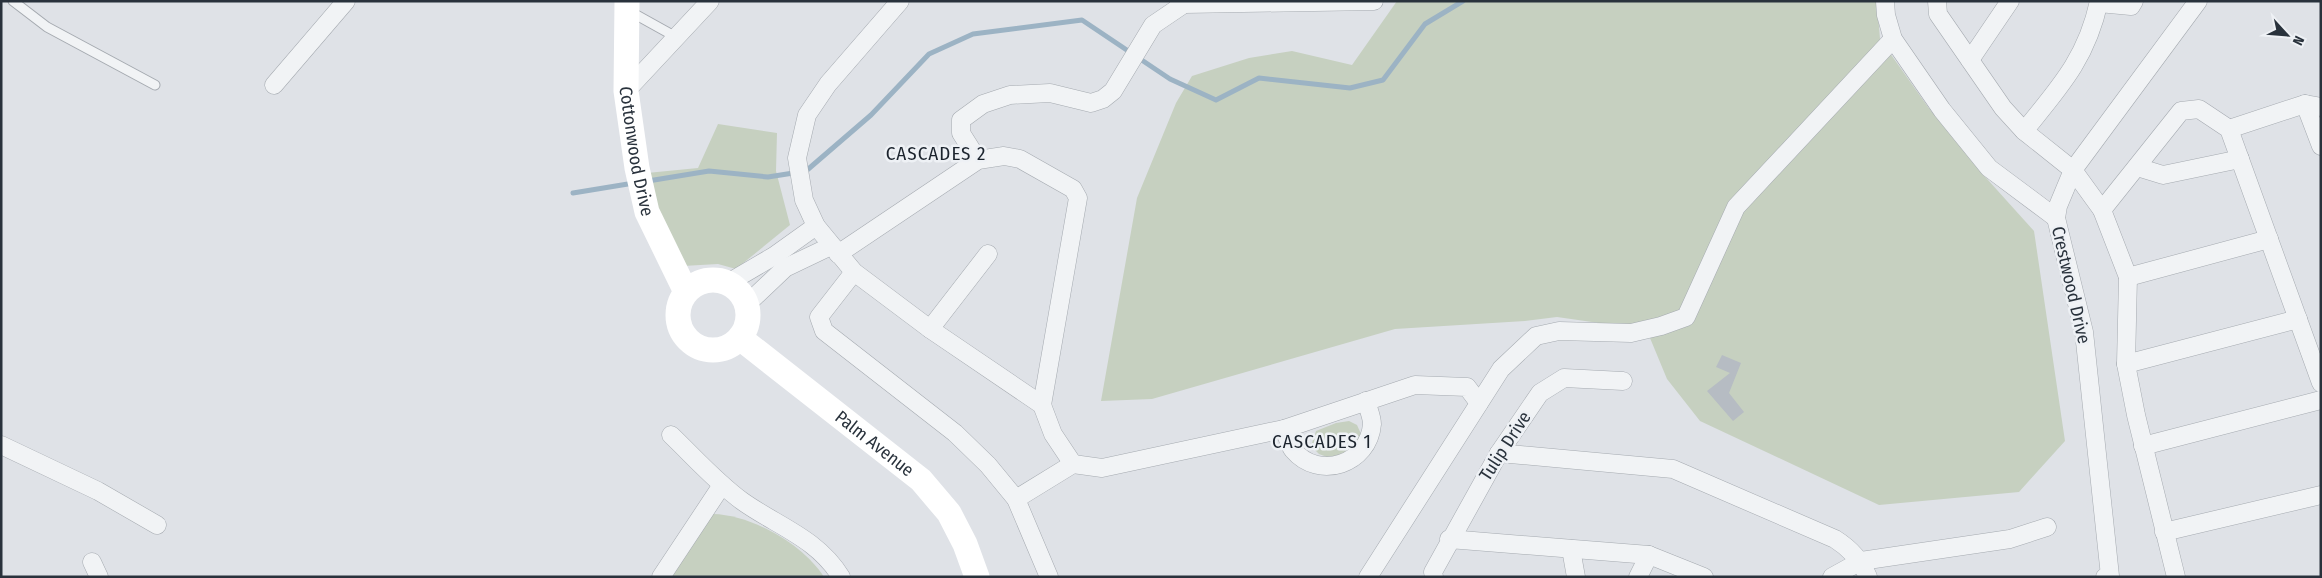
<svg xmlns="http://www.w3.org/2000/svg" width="2322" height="578" viewBox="0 0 2322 578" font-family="'Fira Sans Condensed',sans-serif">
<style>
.green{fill:#c6d0c0}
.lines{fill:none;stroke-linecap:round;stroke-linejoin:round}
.stream{stroke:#9cb3c4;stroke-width:5}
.building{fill:#b6bcc3}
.lane-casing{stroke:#a5aab0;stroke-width:11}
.street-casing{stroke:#a5aab0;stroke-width:19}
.lane{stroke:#f1f3f5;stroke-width:9}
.street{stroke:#f1f3f5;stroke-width:18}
.secondary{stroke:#fff;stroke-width:25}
.labels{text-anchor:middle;stroke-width:5;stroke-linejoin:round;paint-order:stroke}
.street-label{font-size:18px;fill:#29323c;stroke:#eef1f5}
.neighbourhood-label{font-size:19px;letter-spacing:1px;fill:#1b232d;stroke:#eef1f5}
</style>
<rect width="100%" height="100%" fill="#dfe2e7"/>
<!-- green -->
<g class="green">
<polygon points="1397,1 1877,1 1880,39 1928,107 1979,170 2034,231 2065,441 2019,492 1879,505 1700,421 1667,379 1650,338 1627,327 1557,317 1525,321 1395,329 1152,399 1101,401 1137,198 1176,103 1192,76 1249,58 1292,51 1352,65"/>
<polygon points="718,124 777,133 776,171 790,225 736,269 718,264 683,266 665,237 647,173 698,168"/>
<polygon points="1349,421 1357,425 1361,434 1356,445 1335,460 1319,454 1311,446 1316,431 1336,423"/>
<path d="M713,514C752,515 803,544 824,577H662Z"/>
</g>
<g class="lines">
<!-- stream -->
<g class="stream">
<polyline points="648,181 709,171 768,177 806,171 871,115 929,54 973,34 1082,20 1170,79 1216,100 1259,78 1350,88 1383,80 1425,24 1463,1"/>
<polyline points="573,193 634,183"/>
</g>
</g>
<!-- building -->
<polygon class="building" points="1722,355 1741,363 1729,393 1744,412 1733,421 1707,391 1730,373 1716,367"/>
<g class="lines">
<defs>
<g id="lane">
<polyline points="13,1 47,27 155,85"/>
<polyline points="631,12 676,37"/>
</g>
<g id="street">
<polyline points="900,1 828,84 807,115 797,158 804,200 816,226 854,272 930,329 1042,405 1053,434 1073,464"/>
<polyline points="1179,1 1184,4 1374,1"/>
<polyline points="1885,1 1886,15 1893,39 1942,110 1989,168 2056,218"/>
<polyline points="1937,1 1938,14 2003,108 2024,131 2073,170 2102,210 2128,277 2126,364 2136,415 2176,577"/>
<polyline points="2099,3 2131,6 2134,1"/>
<polyline points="1970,60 2010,1"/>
<polyline points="274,85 346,1"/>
<polyline points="626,91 710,1"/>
<polyline points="2305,104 2321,146"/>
<polyline points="2229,129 2305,104 2321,107"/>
<path d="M2024,131C2059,88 2087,58 2099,1"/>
<polyline points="978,160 961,133 961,120 983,104 1010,95 1050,93 1091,103 1103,99 1113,91 1153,25 1184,4"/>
<polyline points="2137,167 2163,175 2240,159"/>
<polyline points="2102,210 2181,111 2199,109 2229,129 2321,383"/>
<polyline points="838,254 978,160 1004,156 1020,159 1073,189 1078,198 1042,405"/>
<polyline points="854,272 819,317 824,331 955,433 988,465 1016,499 1049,577"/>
<polyline points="2128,277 2269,239"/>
<polyline points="728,283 774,256 816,226"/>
<polyline points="747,304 785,268 831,246"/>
<polyline points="930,329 988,254"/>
<polyline points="2126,364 2298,319"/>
<path d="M1284,429C1287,435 1289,445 1293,450C1319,481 1369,464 1372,424C1372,417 1368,408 1366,401"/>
<path d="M671,435C694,457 716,482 742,501C777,526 817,538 841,577"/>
<polyline points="1,445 98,491 157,525"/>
<polyline points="2143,446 2321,400"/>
<path d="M1499,453L1673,469L1835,539C1851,549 1861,560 1868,577"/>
<polyline points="1016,499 1073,464 1102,468 1284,429 1415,385 1467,387 1479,403"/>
<polyline points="2164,532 2321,495"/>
<polyline points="1449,539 1649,555 1704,577"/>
<polyline points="1571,549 1576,577"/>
<polyline points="92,562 99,577"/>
<polyline points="661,577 722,485"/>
<polyline points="1368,577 1501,369 1536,336 1559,331 1631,333 1661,326 1686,317 1736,207 1893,39"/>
<polyline points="1434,577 1433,572 1499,453 1540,393 1564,378 1623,381"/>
<polyline points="1638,577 1649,555"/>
<polyline points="1832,577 1861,561 2010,539 2047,527"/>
<polyline points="2105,577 2110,576 2084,332 2056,218 2058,206 2073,170 2198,1"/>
</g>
</defs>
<!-- lane casing -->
<use href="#lane" class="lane-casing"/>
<!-- street casing -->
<use href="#street" class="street-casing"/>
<!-- lane -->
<use href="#lane" class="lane"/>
<!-- street -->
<use href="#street" class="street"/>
<!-- secondary -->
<g class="secondary">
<path id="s1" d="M627,1L626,91L637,168L647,212L686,292"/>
<circle cx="713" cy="315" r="35"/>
<path id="s2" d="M740,338L921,480L949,513L965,544L977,577"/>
</g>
</g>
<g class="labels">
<!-- street labels -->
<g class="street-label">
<text dy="6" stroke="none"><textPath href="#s1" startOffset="151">Cottonwood Drive</textPath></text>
<text transform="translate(2071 285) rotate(77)" y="6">Crestwood Drive</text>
<text dy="6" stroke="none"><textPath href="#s2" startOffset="171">Palm Avenue</textPath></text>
<text transform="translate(1505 446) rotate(-57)" y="6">Tulip Drive</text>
</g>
<!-- neighbourhood labels -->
<g class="neighbourhood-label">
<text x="936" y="160">CASCADES 2</text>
<text x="1322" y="448">CASCADES 1</text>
</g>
</g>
<!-- border -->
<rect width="2322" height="578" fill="none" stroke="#29323c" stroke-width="5"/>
<!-- north arrow -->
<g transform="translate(2287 35) rotate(116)" stroke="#eef1f5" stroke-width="4" paint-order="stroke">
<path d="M0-4L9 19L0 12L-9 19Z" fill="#29323c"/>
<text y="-8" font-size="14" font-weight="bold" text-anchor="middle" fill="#29323c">N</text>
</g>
</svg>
